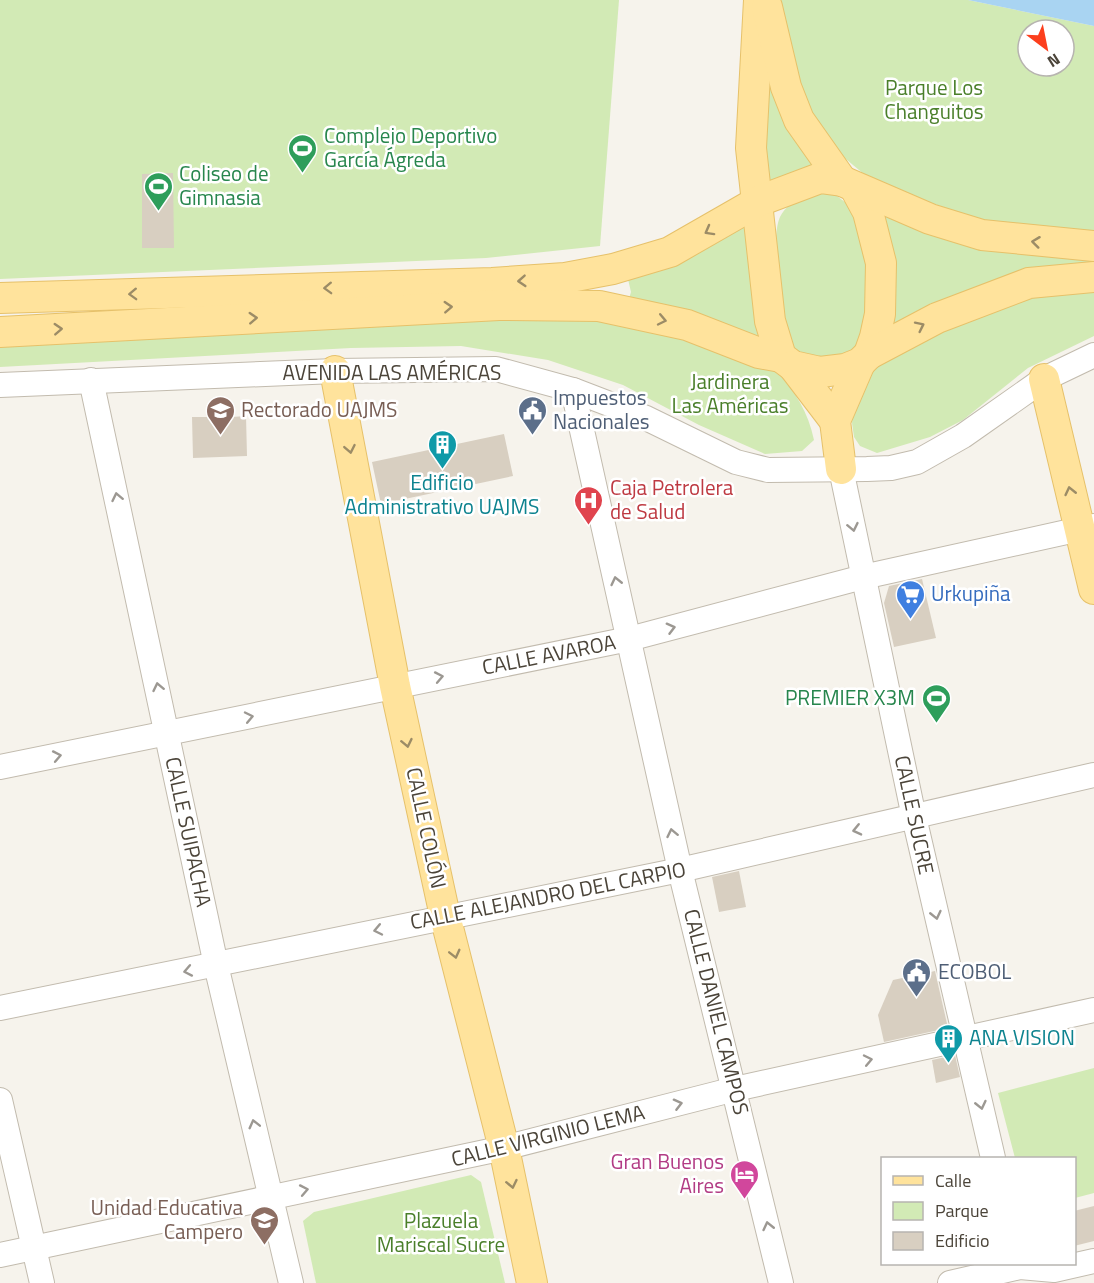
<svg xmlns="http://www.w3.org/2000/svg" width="1094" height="1283" viewBox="0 0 1094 1283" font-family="'Titillium Web',sans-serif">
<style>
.green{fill:#d2eab5;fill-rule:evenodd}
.water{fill:#a9d4f2}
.building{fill:#d8cfc1}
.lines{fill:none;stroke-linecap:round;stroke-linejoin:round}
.minor-casing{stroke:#c2bbae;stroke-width:26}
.major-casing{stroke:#e6c16a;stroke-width:32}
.minor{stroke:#fff;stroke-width:24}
.major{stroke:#ffe39c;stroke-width:30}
.oneway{stroke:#9c8c66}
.oneway2{stroke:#9c9892}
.labels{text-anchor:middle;stroke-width:5;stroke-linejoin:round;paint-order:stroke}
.park-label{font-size:21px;fill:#4a7f2a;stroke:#fff}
.leisure-label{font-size:21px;fill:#27864d;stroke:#fff;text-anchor:start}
.street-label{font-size:21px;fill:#4b4439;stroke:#fff}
.service-label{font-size:21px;fill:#4e5e75;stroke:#fff;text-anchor:start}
.education-label{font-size:21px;fill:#785e54;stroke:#fff;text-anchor:start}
.culture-label{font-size:21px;fill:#0d838f;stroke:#fff}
.health-label{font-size:21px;fill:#be3a42;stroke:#fff;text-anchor:start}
.shop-label{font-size:21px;fill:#366cbe;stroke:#fff;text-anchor:start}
.hotel-label{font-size:21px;fill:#b23c85;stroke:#fff;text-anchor:end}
</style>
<rect width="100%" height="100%" fill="#f6f3ec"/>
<!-- green -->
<g class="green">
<polygon points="0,0 619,0 600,246 486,258 0,279"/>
<path d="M780,0H968L1094,26V239L954,219L877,185L841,155L815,120L797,82L780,29ZM1028,30H1064V66H1028Z"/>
<polygon points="764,39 817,164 767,186"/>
<path d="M833,193L850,206L873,262L863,340L846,358L810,361L787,342C784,315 769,240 780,217C790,197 813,194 833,193Z"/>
<polygon points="878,206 1094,253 1094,269 893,334"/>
<polygon points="751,216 764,342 628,302 631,292 627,275"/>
<polygon points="1094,286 1094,336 1028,368 963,420 930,437 877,453 860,446 854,437 852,423 854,405 876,366 900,349 1034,290"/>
<path d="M482,313L635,321L776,371C796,392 808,412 814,440L802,451L765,454L699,425L623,385L548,360L461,346L351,348L0,367V341Z"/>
<polygon points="1094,1068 1094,1193 1075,1198 1074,1158 1015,1158 998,1093"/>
<polygon points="471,1175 481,1182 505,1283 316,1283 303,1221 314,1212"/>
</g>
<!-- water -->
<polygon class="water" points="968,0 1094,0 1094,26"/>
<!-- building -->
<g class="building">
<polygon points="173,173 174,248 142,248 142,174"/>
<polygon points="232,411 232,417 246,416 247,456 193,458 192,417 207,417 206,412"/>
<polygon points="504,434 513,476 381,504 372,462"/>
<polygon points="922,579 936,638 894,647 884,603 889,586"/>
<polygon points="739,871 746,907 719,912 712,877"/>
<polygon points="935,971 948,1028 884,1042 878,1015 893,980"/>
<polygon points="955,1055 960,1077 936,1083 932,1060"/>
<polygon points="1094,1206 1094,1241 1074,1246 1074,1211"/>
</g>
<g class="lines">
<defs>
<g id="minor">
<polyline points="91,380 216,965 291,1283"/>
<polyline points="0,385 335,371 496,369 573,390 646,418 736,462 768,470 867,469 891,468 917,462 963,436 1044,379 1094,355"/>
<polyline points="573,390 680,870 781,1283"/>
<polyline points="841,469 914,817 993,1158"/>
<polyline points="0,767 629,639 863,577 1094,526"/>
<polyline points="0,1008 680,870 1094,775"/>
<polyline points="0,1100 42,1283"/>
<polyline points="0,1255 504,1148 735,1089 1094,1010"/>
<polyline points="950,1283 1020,1267 1054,1270 1094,1261"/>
</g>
<g id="major">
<polyline points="759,0 751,148 770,321 781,357 793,366 820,372 845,369 860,363 869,354 875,337 880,314 881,263 868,212 855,188"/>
<polyline points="767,7 786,87 799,120 842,181"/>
<polyline points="0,298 492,283 565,278 613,269 670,252 759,201 820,178 842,181 930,219 982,235 1094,246"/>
<polyline points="0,332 499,305 599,306 687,325 759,353 781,357"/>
<polyline points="869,354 937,318 1029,283 1094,277"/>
<polyline points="793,366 835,421"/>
<polyline points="335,371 395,686 445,916 504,1148 532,1283"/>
<polyline points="1044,379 1094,589"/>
<polyline points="841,469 835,421 860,363"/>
</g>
</defs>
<!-- minor casing -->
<use href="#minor" class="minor-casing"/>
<!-- major casing -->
<use href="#major" class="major-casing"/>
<!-- minor -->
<use href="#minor" class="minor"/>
<!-- major -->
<use href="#major" class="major"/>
</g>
<!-- one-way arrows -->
<defs><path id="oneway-chevron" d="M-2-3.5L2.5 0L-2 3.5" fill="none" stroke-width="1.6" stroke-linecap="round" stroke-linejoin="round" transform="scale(1.5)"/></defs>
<g class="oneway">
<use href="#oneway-chevron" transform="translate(709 231) rotate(151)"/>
<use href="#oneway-chevron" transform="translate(1036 242) rotate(-173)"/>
<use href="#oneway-chevron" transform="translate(522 281) rotate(176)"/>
<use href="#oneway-chevron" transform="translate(328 288) rotate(178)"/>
<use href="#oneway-chevron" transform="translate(133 294) rotate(178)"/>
<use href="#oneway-chevron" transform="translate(448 307) rotate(-3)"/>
<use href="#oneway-chevron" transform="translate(253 318) rotate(-3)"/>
<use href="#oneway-chevron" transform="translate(662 320) rotate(12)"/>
<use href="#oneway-chevron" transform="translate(920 326) rotate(-26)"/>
<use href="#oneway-chevron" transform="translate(58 329) rotate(-3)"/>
<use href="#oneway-chevron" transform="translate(350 449) rotate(79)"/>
<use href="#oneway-chevron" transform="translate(1070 491) rotate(-103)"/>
<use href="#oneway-chevron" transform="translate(407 743) rotate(78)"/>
<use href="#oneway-chevron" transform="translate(455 954) rotate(76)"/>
<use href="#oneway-chevron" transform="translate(512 1184) rotate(78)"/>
</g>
<g class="oneway2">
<use href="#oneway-chevron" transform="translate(117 497) rotate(-102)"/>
<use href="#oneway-chevron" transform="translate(853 527) rotate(78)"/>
<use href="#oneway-chevron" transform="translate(616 581) rotate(-103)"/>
<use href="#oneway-chevron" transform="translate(671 628) rotate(-15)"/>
<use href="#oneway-chevron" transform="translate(439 677) rotate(-11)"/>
<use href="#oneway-chevron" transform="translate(158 687) rotate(-102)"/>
<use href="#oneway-chevron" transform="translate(249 717) rotate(-12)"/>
<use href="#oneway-chevron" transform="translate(57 756) rotate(-11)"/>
<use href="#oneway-chevron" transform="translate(857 830) rotate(167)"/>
<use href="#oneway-chevron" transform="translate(672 833) rotate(-102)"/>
<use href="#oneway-chevron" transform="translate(936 915) rotate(77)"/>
<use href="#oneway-chevron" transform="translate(378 930) rotate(168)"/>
<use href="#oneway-chevron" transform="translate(188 971) rotate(169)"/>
<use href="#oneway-chevron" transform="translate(868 1060) rotate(-12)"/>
<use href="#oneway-chevron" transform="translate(678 1104) rotate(-14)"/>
<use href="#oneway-chevron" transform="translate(981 1105) rotate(77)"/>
<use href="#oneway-chevron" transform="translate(254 1124) rotate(-104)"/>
<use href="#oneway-chevron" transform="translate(304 1190) rotate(-11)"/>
<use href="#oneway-chevron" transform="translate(768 1226) rotate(-103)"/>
</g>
<!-- icons -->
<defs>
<symbol id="stadium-pin" viewBox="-11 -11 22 30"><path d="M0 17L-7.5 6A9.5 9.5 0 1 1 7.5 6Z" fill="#2e9e5b" stroke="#fff"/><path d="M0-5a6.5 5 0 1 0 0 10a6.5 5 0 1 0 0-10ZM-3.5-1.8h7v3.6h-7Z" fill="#fff"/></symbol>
<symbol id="university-pin" viewBox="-11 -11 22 30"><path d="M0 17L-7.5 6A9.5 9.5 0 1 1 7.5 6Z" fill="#8d6e63" stroke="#fff"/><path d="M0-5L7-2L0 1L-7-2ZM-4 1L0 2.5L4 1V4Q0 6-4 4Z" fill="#fff"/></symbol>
<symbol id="civic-pin" viewBox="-11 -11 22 30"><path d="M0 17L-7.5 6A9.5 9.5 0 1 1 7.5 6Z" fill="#5c6f8a" stroke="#fff"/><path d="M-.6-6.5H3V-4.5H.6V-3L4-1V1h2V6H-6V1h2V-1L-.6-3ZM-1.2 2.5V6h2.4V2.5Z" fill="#fff"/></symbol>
<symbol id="building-pin" viewBox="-11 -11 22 30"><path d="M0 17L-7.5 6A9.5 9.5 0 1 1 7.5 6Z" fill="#0f9aa8" stroke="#fff"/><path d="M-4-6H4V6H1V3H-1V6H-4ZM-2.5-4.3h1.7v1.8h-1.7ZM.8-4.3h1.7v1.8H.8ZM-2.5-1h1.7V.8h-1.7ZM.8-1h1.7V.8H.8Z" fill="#fff"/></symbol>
<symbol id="hospital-pin" viewBox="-11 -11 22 30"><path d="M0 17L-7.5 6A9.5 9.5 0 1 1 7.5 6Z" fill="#e0444e" stroke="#fff"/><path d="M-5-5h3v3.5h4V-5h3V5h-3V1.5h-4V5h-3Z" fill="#fff"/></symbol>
<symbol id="supermarket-pin" viewBox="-11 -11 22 30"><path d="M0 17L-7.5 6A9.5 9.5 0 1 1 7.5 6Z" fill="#3f7fe0" stroke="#fff"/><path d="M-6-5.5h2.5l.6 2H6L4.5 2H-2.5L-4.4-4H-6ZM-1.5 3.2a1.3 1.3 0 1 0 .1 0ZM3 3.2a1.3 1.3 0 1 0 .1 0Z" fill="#fff"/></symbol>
<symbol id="hotel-pin" viewBox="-11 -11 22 30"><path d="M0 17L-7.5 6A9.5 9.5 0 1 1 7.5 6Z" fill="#d1479c" stroke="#fff"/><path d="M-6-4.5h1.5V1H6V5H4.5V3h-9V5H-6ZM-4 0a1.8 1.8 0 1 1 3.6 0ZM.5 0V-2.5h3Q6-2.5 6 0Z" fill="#fff"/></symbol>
<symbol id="school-pin" viewBox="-11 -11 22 30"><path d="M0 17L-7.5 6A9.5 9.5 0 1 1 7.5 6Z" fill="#8d6e63" stroke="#fff"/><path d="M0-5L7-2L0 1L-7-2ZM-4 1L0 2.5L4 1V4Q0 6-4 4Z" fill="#fff"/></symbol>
</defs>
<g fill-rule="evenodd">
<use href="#stadium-pin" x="286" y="132" width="33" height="45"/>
<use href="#stadium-pin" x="142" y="170" width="33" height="45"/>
<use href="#university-pin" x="204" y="394" width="33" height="45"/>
<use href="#civic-pin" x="516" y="394" width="33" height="45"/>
<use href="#building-pin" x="426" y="428" width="33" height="45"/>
<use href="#hospital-pin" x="572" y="484" width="33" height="45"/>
<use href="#supermarket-pin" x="894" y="578" width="33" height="45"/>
<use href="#stadium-pin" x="920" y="682" width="33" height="45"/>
<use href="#civic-pin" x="900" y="956" width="33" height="45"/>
<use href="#building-pin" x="932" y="1022" width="33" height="45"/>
<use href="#hotel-pin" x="728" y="1158" width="33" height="45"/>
<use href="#school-pin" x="248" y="1204" width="33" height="45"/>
</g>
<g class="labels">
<!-- park labels -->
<g class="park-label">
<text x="934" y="95">Parque Los<tspan x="934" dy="24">Changuitos</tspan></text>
<text x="730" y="389">Jardinera<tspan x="730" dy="24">Las Américas</tspan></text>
<text x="441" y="1228">Plazuela<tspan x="441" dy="24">Mariscal Sucre</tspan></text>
</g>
<!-- leisure labels -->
<g class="leisure-label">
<text x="324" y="143">Complejo Deportivo<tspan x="324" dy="24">García Ágreda</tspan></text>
<text x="179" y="181">Coliseo de<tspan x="179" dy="24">Gimnasia</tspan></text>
<text x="915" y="705" text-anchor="end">PREMIER X3M</text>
</g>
<!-- street labels -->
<g class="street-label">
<text x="392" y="380">AVENIDA LAS AMÉRICAS</text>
<text transform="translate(549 655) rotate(-11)" y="7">CALLE AVAROA</text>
<text transform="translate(914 815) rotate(78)" y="7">CALLE SUCRE</text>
<text transform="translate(426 828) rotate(78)" y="7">CALLE COLÓN</text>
<text transform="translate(188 832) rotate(78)" y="7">CALLE SUIPACHA</text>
<text transform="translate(548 896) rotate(-11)" y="7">CALLE ALEJANDRO DEL CARPIO</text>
<text transform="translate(716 1012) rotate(76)" y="7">CALLE DANIEL CAMPOS</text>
<text transform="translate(548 1136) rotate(-14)" y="7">CALLE VIRGINIO LEMA</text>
</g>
<!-- service labels -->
<g class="service-label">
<text x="553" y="405">Impuestos<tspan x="553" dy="24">Nacionales</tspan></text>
<text x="938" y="979">ECOBOL</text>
</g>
<!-- education labels -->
<g class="education-label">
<text x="241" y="417">Rectorado UAJMS</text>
<text x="243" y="1215" text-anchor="end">Unidad Educativa<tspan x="243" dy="24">Campero</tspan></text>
</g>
<!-- culture labels -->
<g class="culture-label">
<text x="442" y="490">Edificio<tspan x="442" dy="24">Administrativo UAJMS</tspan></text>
<text x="969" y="1045" text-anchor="start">ANA VISION</text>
</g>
<!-- health labels -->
<g class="health-label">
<text x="610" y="495">Caja Petrolera<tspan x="610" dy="24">de Salud</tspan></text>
</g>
<!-- shop labels -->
<g class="shop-label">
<text x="931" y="601">Urkupiña</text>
</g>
<!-- hotel labels -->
<g class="hotel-label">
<text x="724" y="1169">Gran Buenos<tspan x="724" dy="24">Aires</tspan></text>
</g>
</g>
<!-- legend -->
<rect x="881" y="1157" width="195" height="108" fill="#ffffff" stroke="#b7b4b0" stroke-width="1.5"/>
<rect x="893" y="1176" width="30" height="9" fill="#ffe39c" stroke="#b7b4b0" stroke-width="1.5"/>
<text x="935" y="1187" font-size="18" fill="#4b4439">Calle</text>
<rect x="893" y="1202" width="30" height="18" fill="#d2eab5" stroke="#b7b4b0" stroke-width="1.5"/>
<text x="935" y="1217" font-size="18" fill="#4b4439">Parque</text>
<rect x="893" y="1232" width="30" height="18" fill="#d8cfc1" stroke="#b7b4b0" stroke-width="1.5"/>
<text x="935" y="1247" font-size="18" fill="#4b4439">Edificio</text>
<!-- north arrow -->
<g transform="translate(1046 48) rotate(148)"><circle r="28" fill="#ffffff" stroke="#b7b4b0" stroke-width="1.5"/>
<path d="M0-4.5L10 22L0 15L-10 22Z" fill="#fc3f1d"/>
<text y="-9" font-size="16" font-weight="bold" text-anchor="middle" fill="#4b4439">N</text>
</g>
</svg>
